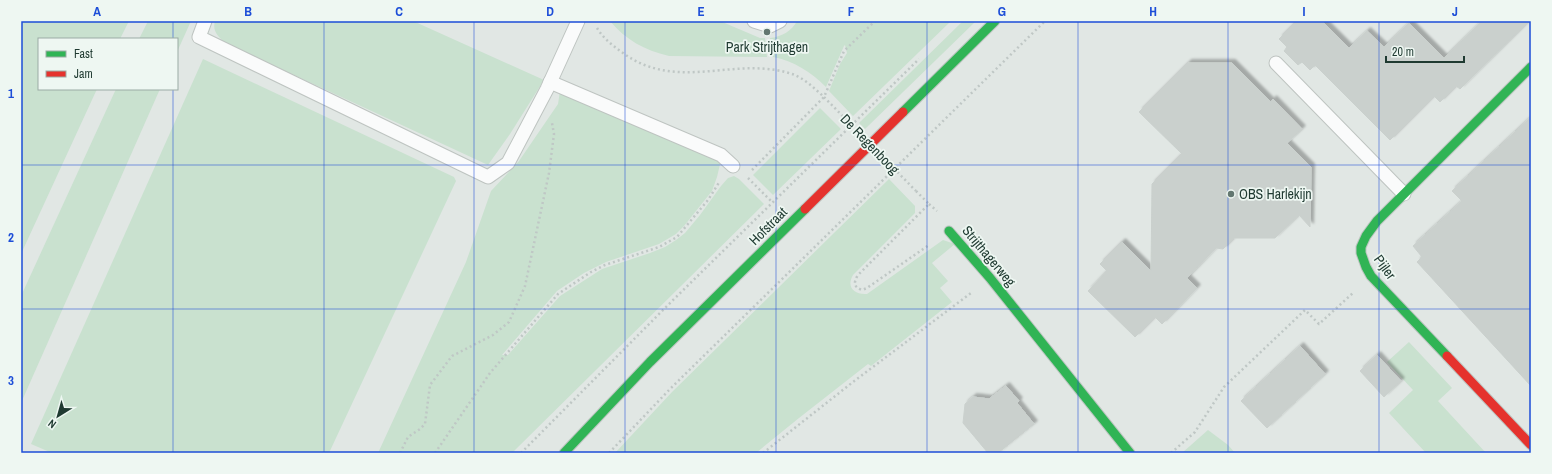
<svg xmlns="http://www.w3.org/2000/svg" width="1552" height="474" viewBox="0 0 1552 474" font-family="'Archivo Narrow',sans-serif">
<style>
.green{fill:#c9e1cf}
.building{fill:#cad0cd;stroke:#cad0cd;filter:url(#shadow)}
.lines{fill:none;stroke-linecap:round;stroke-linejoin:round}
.lane-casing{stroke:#bec4c1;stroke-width:15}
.fast-casing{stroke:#bdc5c1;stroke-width:11}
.jam-casing{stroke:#bdc5c1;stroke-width:11}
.path{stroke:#bfc7c5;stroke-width:2.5;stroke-dasharray:2 3;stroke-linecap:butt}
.lane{stroke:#fafbfb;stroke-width:13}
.fast{stroke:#30b455;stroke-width:9}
.jam{stroke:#e5322d;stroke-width:9}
.path-bridge{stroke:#bfc7c5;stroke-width:2.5;stroke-dasharray:2 3;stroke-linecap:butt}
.grid{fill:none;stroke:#1d4ed8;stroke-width:1;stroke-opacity:0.55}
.poi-dot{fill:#637770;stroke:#eef7f2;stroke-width:1.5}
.labels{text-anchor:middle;stroke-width:3.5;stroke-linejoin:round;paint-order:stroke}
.poi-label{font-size:14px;fill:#1f3a31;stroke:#eef7f2}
.street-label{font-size:14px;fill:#1f3a31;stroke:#eef7f2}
.neatline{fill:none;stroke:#1d4ed8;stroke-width:1.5}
.grid-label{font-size:13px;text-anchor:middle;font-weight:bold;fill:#1d4ed8}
</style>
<defs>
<filter id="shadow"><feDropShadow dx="3.5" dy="-3.5" stdDeviation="1" flood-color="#0004"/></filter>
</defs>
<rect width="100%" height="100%" fill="#e1e7e4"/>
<!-- green -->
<g class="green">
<polygon points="21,21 129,21 120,39 39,39 39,89 97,89 21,254"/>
<polygon points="148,21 191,21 177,52 177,39 139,39"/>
<path d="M215,21H413L544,80L510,134L488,165L225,43C218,36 212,31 215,21Z"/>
<path d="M610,21H720L760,38H765L767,57L669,56C644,50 626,40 610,21Z"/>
<path d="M797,21H951L853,116L829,91L840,64L847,53L845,45L844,46L826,87C811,72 794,61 773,57L770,38C781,37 792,31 797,21Z"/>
<polygon points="963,21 976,21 865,129 859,123"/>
<polygon points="203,59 454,177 456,181 329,453 52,453 31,444"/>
<polygon points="116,89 160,89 21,403 21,296"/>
<polygon points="560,91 721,160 717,177 712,191 684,226 676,234 659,244 606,262 584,273 557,291 502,355 508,355 560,296 602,269 650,253 665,247 676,240 685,233 700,215 721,186 728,178 734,176 739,179 764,204 512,453 378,453 466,262 491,191 519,161 558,104"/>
<polygon points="820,108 841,129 773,195 753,175"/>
<path d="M889,179L915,206V213L853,275C846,287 854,295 867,294L943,240L955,244L932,263L948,281L940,288L952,302L871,366L868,364L799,418L756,453H615L672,392Z"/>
<polygon points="1409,342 1452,388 1438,401 1486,453 1426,453 1389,413 1413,390 1387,362"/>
<polygon points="1208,430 1228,445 1235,453 1182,453"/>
</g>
<!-- building -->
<g class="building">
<polygon points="1297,21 1322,21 1349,48 1367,31 1384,47 1409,23 1444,58 1482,21 1529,21 1460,89 1456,86 1440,102 1434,96 1390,140 1315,65 1310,70 1302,62 1298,65 1284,51 1287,47 1279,39"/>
<polygon points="1188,63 1232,63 1271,102 1273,99 1302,129 1287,143 1311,167 1310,227 1299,215 1275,238 1234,238 1223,249 1216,248 1187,278 1197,288 1162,324 1155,317 1135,337 1088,291 1107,271 1100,264 1122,242 1151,271 1152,184 1182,154 1139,112"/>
<polygon points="1531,117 1531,386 1417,262 1422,257 1413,246 1462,201 1452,191"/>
<polygon points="1300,346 1325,374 1267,428 1241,401"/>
<polygon points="1377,355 1401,381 1384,397 1360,371"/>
<polygon points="1006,386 1019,401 1017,403 1034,424 998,453 988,453 963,423 965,404 973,397 989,399"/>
</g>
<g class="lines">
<defs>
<g id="lane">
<polyline points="205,21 199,37 488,177 508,163 547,89 578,21"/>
<polyline points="754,21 770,26 780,21"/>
<polyline points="1276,63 1404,194"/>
<polyline points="550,82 721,155 733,166"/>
</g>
<g id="fast">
<polyline points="903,112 995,21"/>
<polyline points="949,231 990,278 1130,453"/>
<polyline points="1447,356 1371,276 1366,267 1361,253 1361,247 1366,236 1377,221 1531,67"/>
<polyline points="564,453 650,362 805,209"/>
</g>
<g id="jam">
<polyline points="805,209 903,112"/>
<polyline points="1447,356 1531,445"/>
</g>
</defs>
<!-- lane casing -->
<use href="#lane" class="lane-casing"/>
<!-- fast casing -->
<use href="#fast" class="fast-casing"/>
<!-- jam casing -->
<use href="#jam" class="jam-casing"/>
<!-- path -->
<g class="path">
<path d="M597,28C603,38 613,46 623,53C678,93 735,55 792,74C804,78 814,88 824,97"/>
<polyline points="752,170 824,97 844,51 875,21"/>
<polyline points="748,178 772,202"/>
<path d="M916,191L929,204L858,275C853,283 854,287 862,290L867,288L929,245"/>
<polyline points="929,204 937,211"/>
<polyline points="21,452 22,453"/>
<polyline points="400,453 408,437 420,429 425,424 430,385 452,356 493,335 509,322 525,286 549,173 554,134 552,123"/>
<polyline points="435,453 490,373 558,294 591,272 605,265 659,247 677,237 708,200 720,181"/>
<polyline points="521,453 671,302 919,59"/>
<polyline points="609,453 670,389 1045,21"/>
<polyline points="763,453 853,382 971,293"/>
<polyline points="1171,453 1195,432 1224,387 1305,310 1319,324 1354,292"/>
</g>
<!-- lane -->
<use href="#lane" class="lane"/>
<!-- fast -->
<use href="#fast" class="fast"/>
<!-- jam -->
<use href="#jam" class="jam"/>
<!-- path-bridge -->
<polyline class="path-bridge" points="824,97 916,191"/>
</g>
<!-- grid -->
<path class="grid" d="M173,21V39M324,21V453M474,21V453M625,21V453M776,21V453M927,21V453M1078,21V453M1228,21V453M1379,21V453M173,89V453M21,165H1531M21,309H1531"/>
<!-- markers -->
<g class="poi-dot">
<circle cx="767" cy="32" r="4"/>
<circle cx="1231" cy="194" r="4"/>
</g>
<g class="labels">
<!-- poi labels -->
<g class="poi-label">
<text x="767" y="52">Park Strijthagen</text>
<text x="1239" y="199" text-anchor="start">OBS Harlekijn</text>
</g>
<!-- street labels -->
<g class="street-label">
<text transform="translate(870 144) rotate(46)" y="5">De Regenboog</text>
<text transform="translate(768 226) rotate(-45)" y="5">Hofstraat</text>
<text transform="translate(989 256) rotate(50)" y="5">Strijthagerweg</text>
<text transform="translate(1385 267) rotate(54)" y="5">Pijler</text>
</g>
</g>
<!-- border -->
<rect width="1552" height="474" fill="none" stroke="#eef7f2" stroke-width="44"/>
<!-- legend -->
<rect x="38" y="38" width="140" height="52" fill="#eef7f2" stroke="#9baba5"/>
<rect x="46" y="51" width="20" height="6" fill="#30b455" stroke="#9baba5"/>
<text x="74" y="58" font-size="12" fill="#1f3a31">Fast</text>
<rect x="46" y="71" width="20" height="6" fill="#e5322d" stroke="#9baba5"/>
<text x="74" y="78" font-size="12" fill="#1f3a31">Jam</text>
<!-- north arrow -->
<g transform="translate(58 416) rotate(217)" stroke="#eef7f2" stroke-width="3" paint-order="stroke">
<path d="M0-3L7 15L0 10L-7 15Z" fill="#1f3a31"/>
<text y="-6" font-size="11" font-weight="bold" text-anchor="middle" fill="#1f3a31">N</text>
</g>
<!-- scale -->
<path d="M1386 56v6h78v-6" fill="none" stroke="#1f3a31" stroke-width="2"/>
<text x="1392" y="56" font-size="12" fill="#1f3a31" stroke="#eef7f2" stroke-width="3" paint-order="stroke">20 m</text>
<rect x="22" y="22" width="1508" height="430" class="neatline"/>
<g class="grid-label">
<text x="97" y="16">A</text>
<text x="248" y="16">B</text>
<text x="399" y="16">C</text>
<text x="550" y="16">D</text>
<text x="701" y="16">E</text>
<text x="851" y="16">F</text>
<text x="1002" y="16">G</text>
<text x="1153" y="16">H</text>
<text x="1304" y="16">I</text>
<text x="1455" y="16">J</text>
<text x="11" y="98">1</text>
<text x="11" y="242">2</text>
<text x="11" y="385">3</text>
</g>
</svg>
